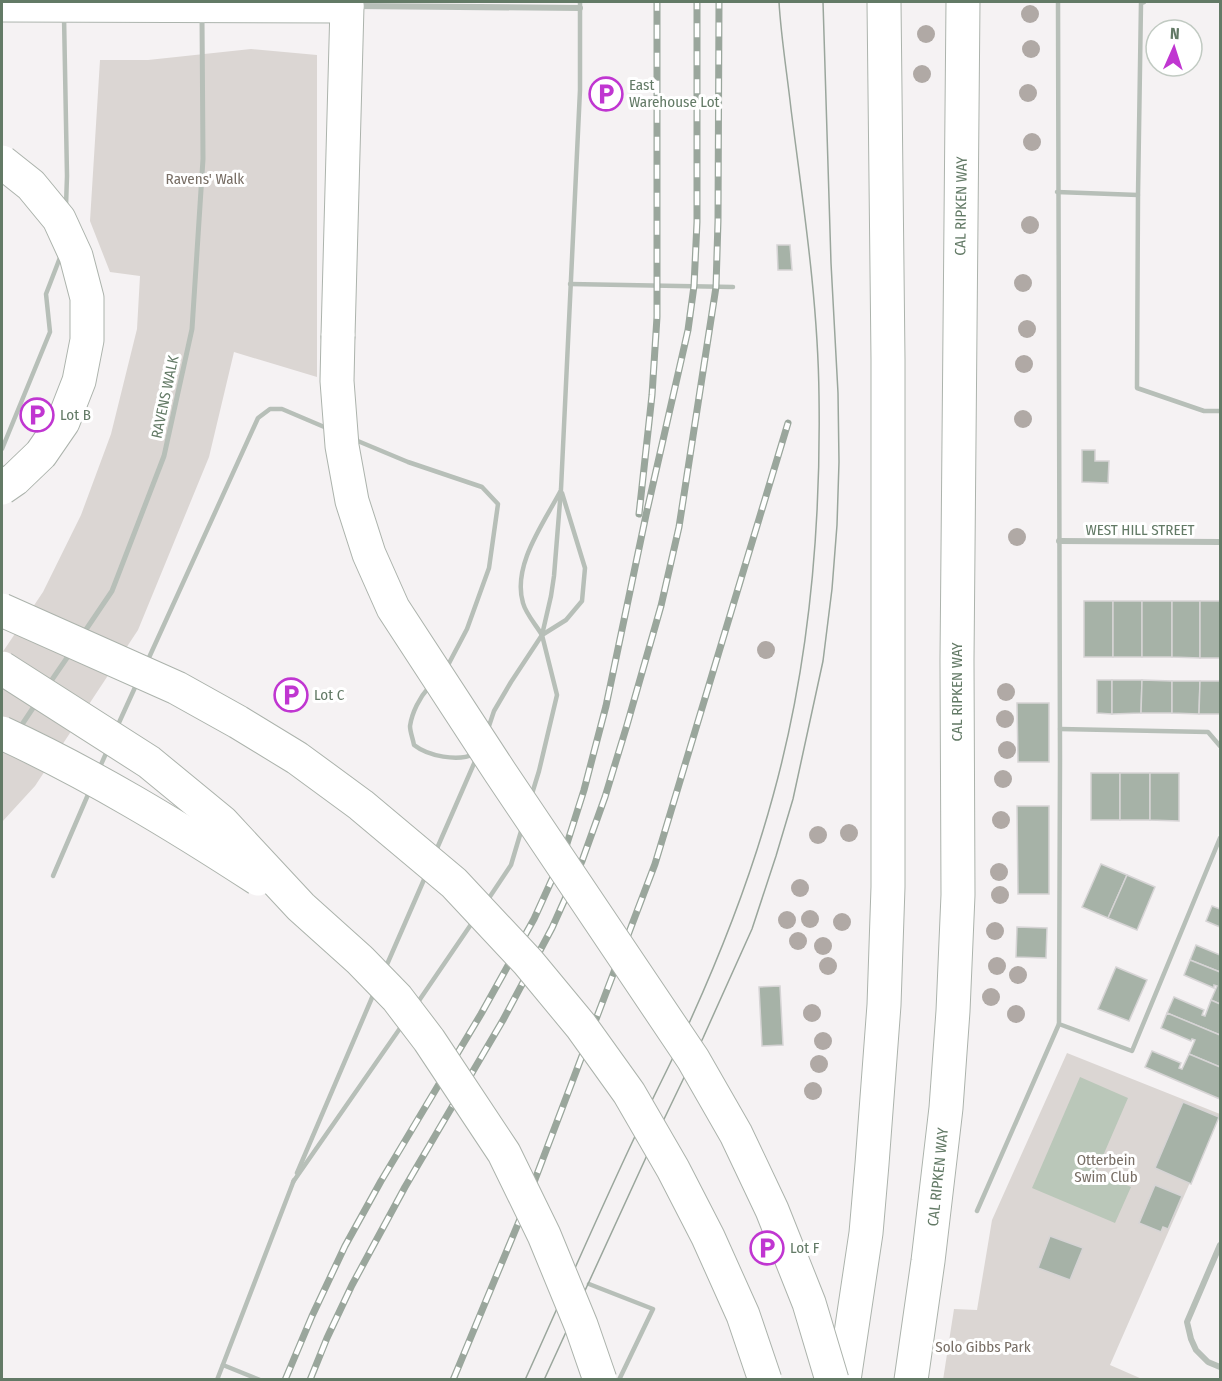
<svg xmlns="http://www.w3.org/2000/svg" width="1222" height="1381" viewBox="0 0 1222 1381" font-family="'Fira Sans Condensed',sans-serif">
<style>
.green{fill:#dbd6d3}
.water{fill:#bac7b9}
.building{fill:#a6b2a7;stroke:#d6d4d5;stroke-width:1.5}
.lines{fill:none;stroke-linecap:round;stroke-linejoin:round}
.primary-casing{stroke:#acb4ad;stroke-width:35}
.motorway-casing{stroke:#acb3ac;stroke-width:35}
.service{stroke:#b7bfb8;stroke-width:4.5}
.pedestrian{stroke:#b7bfb8;stroke-width:5}
.minor{stroke:#b7bfb8;stroke-width:6}
.primary{stroke:#fff;stroke-width:33}
.motorway{stroke:#fff;stroke-width:33}
.tram{stroke:#9aa69c;stroke-width:1.5}
.rail-casing{stroke:#9aa69c;stroke-width:7}
.rail{stroke:#fff;stroke-width:4.5;stroke-dasharray:14;stroke-linecap:butt}
.motorway-bridge-casing{stroke:#acb3ac;stroke-width:35;stroke-linecap:butt}
.motorway-bridge{stroke:#fff;stroke-width:33}
.tree{fill:#b0a9a5}
.labels{text-anchor:middle;stroke-width:6;stroke-linejoin:round;paint-order:stroke}
.poi-label{font-size:15px;fill:#637a66;stroke:#fff;text-anchor:start}
.park-label{font-size:15px;fill:#786e65;stroke:#fff}
.street-label{font-size:15px;fill:#637a66;stroke:#fff}
</style>
<rect width="100%" height="100%" fill="#f5f2f3"/>
<!-- green -->
<g class="green">
<polygon points="251,49 317,55 317,377 234,352 209,457 138,630 35,786 2,822 2,653 43,592 81,515 111,434 137,329 140,276 110,272 90,221 100,60 148,60"/>
<polygon points="1067,1053 1220,1114 1110,1365 1142,1379 943,1380 954,1309 977,1310 992,1220"/>
</g>
<!-- water -->
<polygon class="water" points="1080,1077 1128,1098 1096,1172 1131,1187 1115,1223 1032,1188"/>
<!-- building -->
<g class="building">
<polygon points="777,245 790,245 792,270 778,270"/>
<polygon points="1082,450 1095,450 1095,461 1109,461 1108,483 1082,482"/>
<rect x="1084" y="601" width="29" height="56"/>
<rect x="1113" y="601" width="29" height="56"/>
<rect x="1142" y="601" width="30" height="56"/>
<polygon points="1172,601 1200,601 1200,658 1172,657"/>
<rect x="1200" y="601" width="20" height="57"/>
<polygon points="1097,680 1112,680 1112,714 1097,713"/>
<polygon points="1112,680 1142,680 1141,713 1112,714"/>
<polygon points="1142,680 1172,681 1172,713 1141,713"/>
<polygon points="1172,681 1200,681 1199,714 1172,713"/>
<polygon points="1200,681 1220,681 1220,714 1199,714"/>
<polygon points="1017,703 1049,703 1049,762 1018,762"/>
<rect x="1091" y="773" width="29" height="47"/>
<rect x="1120" y="773" width="30" height="47"/>
<polygon points="1150,773 1179,773 1179,821 1150,820"/>
<polygon points="1017,806 1049,806 1049,894 1018,894"/>
<polygon points="1101,864 1127,875 1108,918 1082,907"/>
<polygon points="1127,875 1155,887 1137,930 1108,918"/>
<polygon points="1212,906 1220,909 1220,927 1206,921"/>
<polygon points="1017,927 1047,928 1046,958 1016,957"/>
<polygon points="1196,945 1220,955 1220,972 1190,960"/>
<polygon points="1190,960 1220,972 1220,1004 1211,1000 1217,986 1214,985 1214,988 1184,975"/>
<polygon points="1116,967 1147,980 1129,1021 1098,1009"/>
<polygon points="780,986 783,1045 762,1046 759,987"/>
<polygon points="1174,997 1204,1010 1202,1015 1205,1016 1211,1000 1220,1004 1220,1035 1167,1013"/>
<polygon points="1167,1013 1220,1035 1220,1067 1189,1054 1195,1040 1192,1039 1191,1041 1161,1028"/>
<polygon points="1152,1051 1181,1063 1179,1068 1182,1069 1189,1054 1220,1067 1220,1099 1145,1067"/>
<polygon points="1183,1102 1219,1117 1191,1184 1155,1168"/>
<polygon points="1155,1185 1182,1196 1168,1229 1163,1227 1161,1232 1139,1223"/>
<polygon points="1050,1236 1083,1248 1070,1280 1038,1268"/>
</g>
<g class="lines">
<defs>
<polyline id="primary" points="2,5 347,6"/>
<g id="motorway">
<polyline points="338,336 347,6"/>
<polyline points="844,1380 866,1233 872,1164 884,1005 888,887 888,359 884,2"/>
<polyline points="911,1380 928,1261 946,1108 953,1011 958,895 957,660 963,2"/>
</g>
</defs>
<!-- primary casing -->
<use href="#primary" class="primary-casing"/>
<!-- motorway casing -->
<use href="#motorway" class="motorway-casing"/>
<!-- service -->
<g class="service">
<polyline points="1058,2 1060,759 1059,1024 1132,1051 1220,838"/>
<polyline points="64,16 67,176 66,206"/>
<polyline points="1057,192 1138,195 1141,3 1144,2"/>
<polyline points="1138,195 1137,388 1204,411 1220,411"/>
<polyline points="570,284 733,287"/>
<polyline points="353,439 408,462 482,487 498,504 489,568 467,629 447,667"/>
<polyline points="2,449 50,332 46,294 61,255"/>
<path d="M542,635C536,625 526,614 523,603C512,566 543,524 560,492"/>
<polyline points="147,662 258,418 270,409 282,409 329,429"/>
<path d="M429,687C420,697 412,712 410,726C410,732 413,739 414,745C428,756 458,762 474,754"/>
<polyline points="117,727 137,683"/>
<polyline points="488,729 494,711 511,682 542,635 566,620 582,601 585,568 562,493"/>
<polyline points="1060,729 1208,732 1220,746"/>
<polyline points="99,769 108,749"/>
<polyline points="531,797 539,771 557,695 542,635 551,596 554,576 561,489 580,90 580,2"/>
<polyline points="435,853 476,759"/>
<polyline points="53,876 90,790"/>
<polyline points="487,901 511,865 522,828"/>
<polyline points="385,969 426,875"/>
<polyline points="416,1005 474,920"/>
<polyline points="297,1173 374,993"/>
<polyline points="293,1182 403,1024"/>
<polyline points="977,1211 1059,1024"/>
<polyline points="589,1284 653,1309 619,1380"/>
<polyline points="223,1365 260,1380"/>
<polyline points="217,1380 294,1180"/>
</g>
<!-- pedestrian -->
<g class="pedestrian">
<polyline points="83,634 112,591 164,456 192,329 203,159 202,18"/>
<polyline points="49,684 71,652"/>
<polyline points="19,729 37,702"/>
</g>
<!-- minor -->
<g class="minor">
<polyline points="356,6 580,8"/>
<polyline points="1059,541 1220,542"/>
<polyline points="1220,1245 1187,1322 1191,1339 1196,1350 1208,1362 1220,1367"/>
</g>
<!-- primary -->
<use href="#primary" class="primary"/>
<!-- motorway -->
<use href="#motorway" class="motorway"/>
<!-- tram -->
<g class="tram">
<path d="M525,1380C563,1296 599,1212 638,1130C653,1097 670,1065 685,1032C720,956 751,877 773,796C809,666 821,531 819,396C818,300 803,204 791,109C787,73 781,37 779,2"/>
<polyline points="544,1380 654,1140 703,1038 752,929 776,856 793,799 823,661 832,589 837,525 839,462 838,393 831,263 823,2"/>
</g>
<defs>
<g id="rail">
<polyline points="639,514 652,395 657,317 657,2"/>
<polyline points="285,1380 312,1316 345,1246 381,1181 481,1014 534,919 564,853 584,790 606,706 646,515 688,330 694,286 697,222 697,2"/>
<polyline points="310,1380 327,1338 352,1285 405,1187 503,1020 552,928 582,861 605,797 627,725 661,606 679,527 716,287 718,221 719,2"/>
<polyline points="453,1380 520,1219 655,864 788,423"/>
</g>
</defs>
<!-- rail casing -->
<use href="#rail" class="rail-casing"/>
<!-- rail -->
<use href="#rail" class="rail"/>
<defs>
<g id="motorway-bridge">
<polyline points="2,162 31,185 59,219 76,256 87,298 87,340 79,381 63,422 41,454 15,479 2,488"/>
<polyline points="338,336 337,381 342,446 352,501 369,554 393,608 500,772 693,1059 736,1134 772,1210 809,1303 832,1380"/>
<polyline points="2,610 177,688 238,722 297,758 361,805 454,883 528,962 581,1026 629,1093 673,1169 708,1237 743,1315 765,1380"/>
<polyline points="2,668 149,762 222,822 301,907 360,960 397,998 429,1040 504,1153 544,1235 581,1325 600,1380"/>
<path d="M2,733C91,774 175,825 258,879"/>
</g>
</defs>
<!-- motorway-bridge casing -->
<use href="#motorway-bridge" class="motorway-bridge-casing"/>
<!-- motorway-bridge -->
<use href="#motorway-bridge" class="motorway-bridge"/>
</g>
<!-- trees -->
<g class="tree">
<circle cx="1030" cy="14" r="9"/>
<circle cx="926" cy="34" r="9"/>
<circle cx="1031" cy="49" r="9"/>
<circle cx="922" cy="74" r="9"/>
<circle cx="1028" cy="93" r="9"/>
<circle cx="1032" cy="142" r="9"/>
<circle cx="1030" cy="225" r="9"/>
<circle cx="1023" cy="283" r="9"/>
<circle cx="1027" cy="329" r="9"/>
<circle cx="1024" cy="364" r="9"/>
<circle cx="1023" cy="419" r="9"/>
<circle cx="1017" cy="537" r="9"/>
<circle cx="766" cy="650" r="9"/>
<circle cx="1006" cy="692" r="9"/>
<circle cx="1005" cy="719" r="9"/>
<circle cx="1007" cy="750" r="9"/>
<circle cx="1003" cy="779" r="9"/>
<circle cx="1001" cy="820" r="9"/>
<circle cx="849" cy="833" r="9"/>
<circle cx="818" cy="835" r="9"/>
<circle cx="999" cy="872" r="9"/>
<circle cx="800" cy="888" r="9"/>
<circle cx="1000" cy="895" r="9"/>
<circle cx="810" cy="919" r="9"/>
<circle cx="787" cy="920" r="9"/>
<circle cx="842" cy="922" r="9"/>
<circle cx="995" cy="931" r="9"/>
<circle cx="798" cy="941" r="9"/>
<circle cx="823" cy="946" r="9"/>
<circle cx="828" cy="966" r="9"/>
<circle cx="997" cy="966" r="9"/>
<circle cx="1018" cy="975" r="9"/>
<circle cx="991" cy="997" r="9"/>
<circle cx="812" cy="1013" r="9"/>
<circle cx="1016" cy="1014" r="9"/>
<circle cx="823" cy="1041" r="9"/>
<circle cx="819" cy="1064" r="9"/>
<circle cx="813" cy="1091" r="9"/>
</g>
<!-- icons -->
<defs>
<symbol id="parking-ring" viewBox="-11 -11 22 22"><circle r="9.5" fill="#fff" stroke="#c036d1" stroke-width="1.5"/><path d="M-3.5-5.5H1a3.5 3.5 0 0 1 0 7H-1V5.5H-3.5ZM-1-3.4V-.6H.8a1.4 1.4 0 0 0 0-2.8Z" fill="#c036d1"/></symbol>
</defs>
<g fill-rule="evenodd">
<use href="#parking-ring" x="587" y="75" width="38" height="38"/>
<use href="#parking-ring" x="18" y="396" width="38" height="38"/>
<use href="#parking-ring" x="272" y="676" width="38" height="38"/>
<use href="#parking-ring" x="748" y="1229" width="38" height="38"/>
</g>
<g class="labels">
<!-- poi labels -->
<g class="poi-label">
<text x="629" y="90">East<tspan x="629" dy="17">Warehouse Lot</tspan></text>
<text x="60" y="420">Lot B</text>
<text x="314" y="700">Lot C</text>
<text x="790" y="1253">Lot F</text>
</g>
<!-- park labels -->
<g class="park-label">
<text x="205" y="184">Ravens' Walk</text>
<text x="1106" y="1165">Otterbein<tspan x="1106" dy="17">Swim Club</tspan></text>
<text x="983" y="1352">Solo Gibbs Park</text>
</g>
<!-- street labels -->
<g class="street-label">
<text transform="translate(961 206) rotate(-89)" y="5">CAL RIPKEN WAY</text>
<text transform="translate(165 397) rotate(-78)" y="5">RAVENS WALK</text>
<text x="1140" y="535">WEST HILL STREET</text>
<text transform="translate(957 692) rotate(-90)" y="5">CAL RIPKEN WAY</text>
<text transform="translate(938 1177) rotate(-84)" y="5">CAL RIPKEN WAY</text>
</g>
</g>
<!-- border -->
<rect width="1222" height="1381" fill="none" stroke="#637a66" stroke-width="6"/>
<!-- north arrow -->
<g transform="translate(1174 48) rotate(3)"><circle r="28" fill="#ffffff" stroke="#c1cac2" stroke-width="1.5"/>
<path d="M0-4.5L10 22L0 15L-10 22Z" fill="#c036d1"/>
<text y="-9" font-size="16" font-weight="bold" text-anchor="middle" fill="#637a66">N</text>
</g>
</svg>
